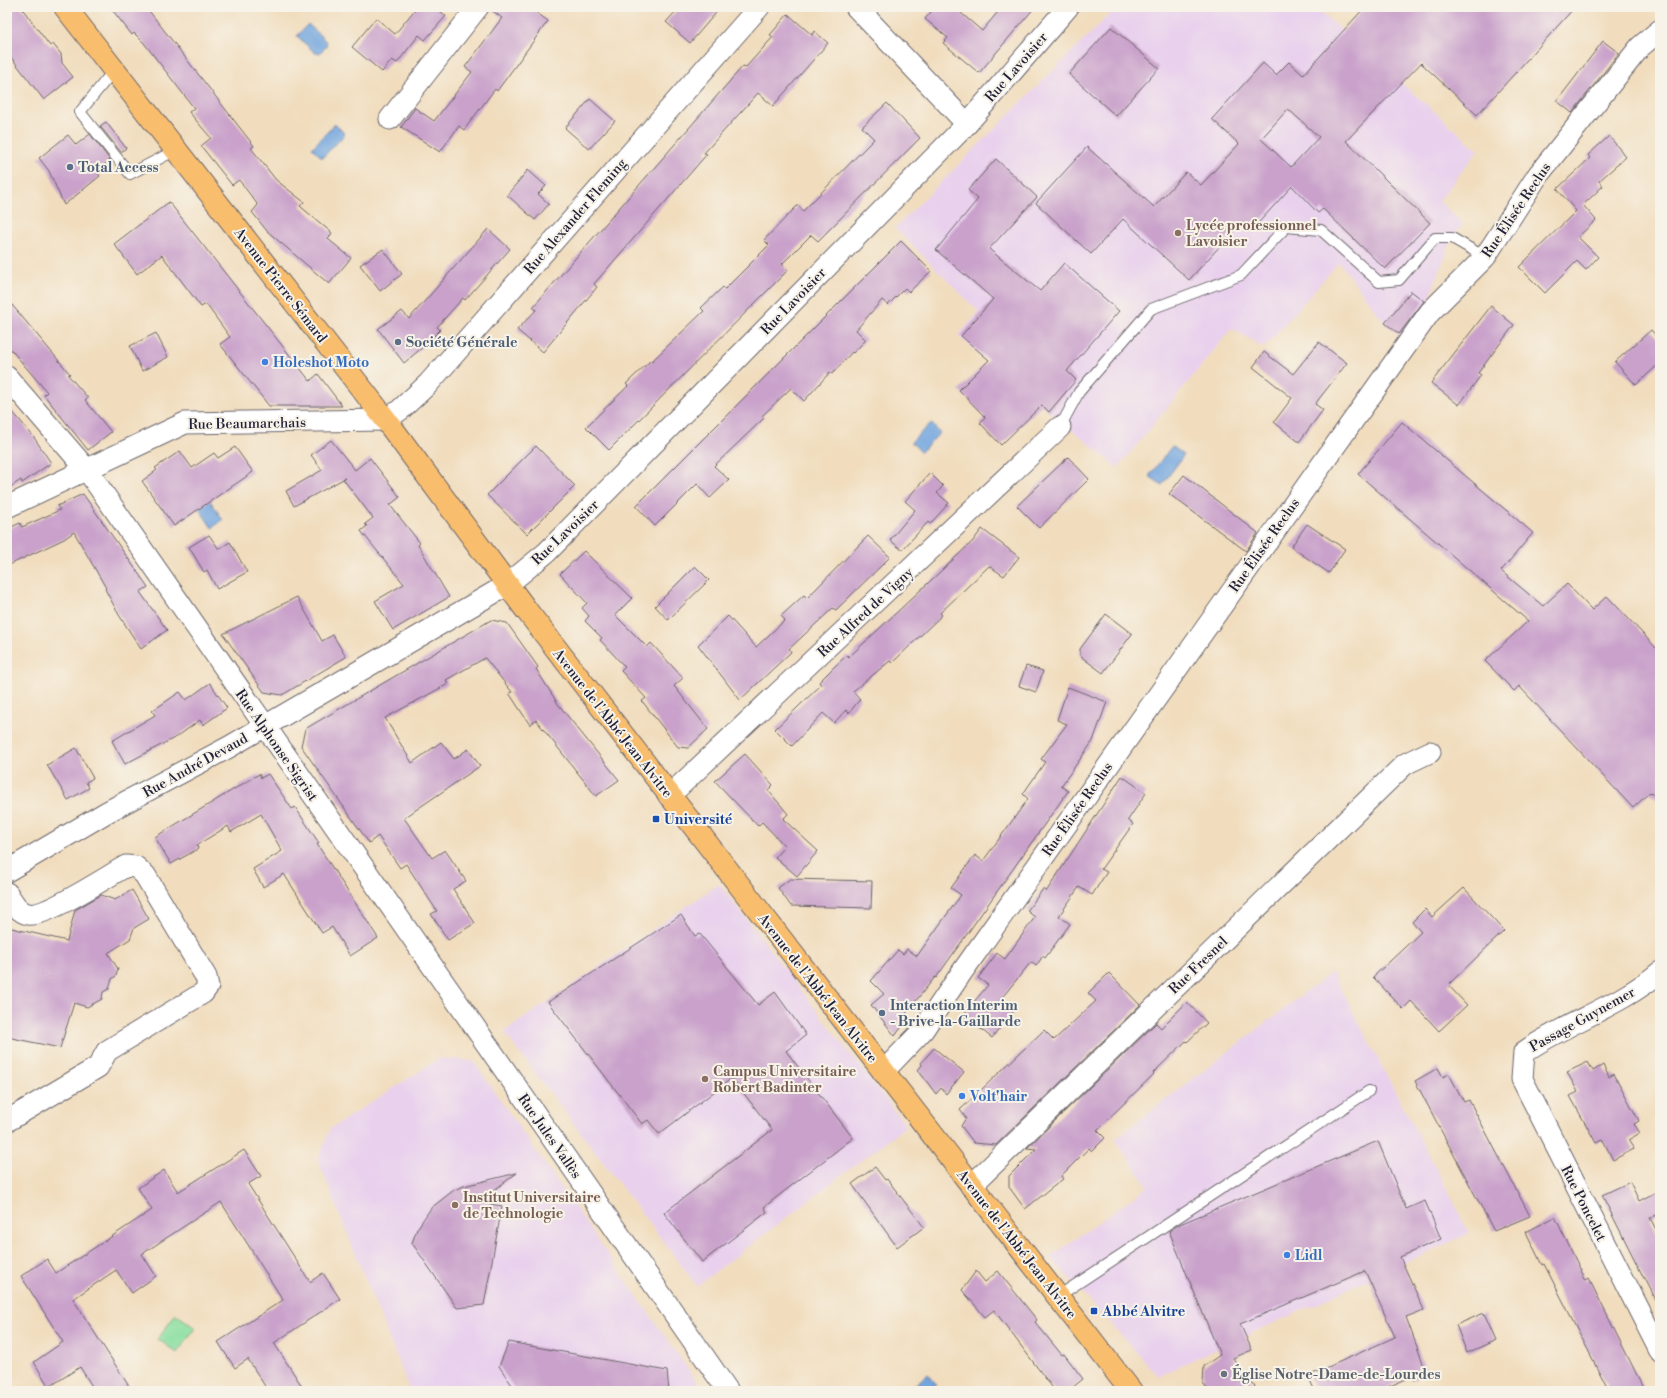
<svg xmlns="http://www.w3.org/2000/svg" width="1667" height="1398" viewBox="0 0 1667 1398" font-family="'Libre Bodoni',serif">
<style>
.built{fill:#e9d1ed}
.green{fill:#8bdfa1;stroke:#56806e}
.water{fill:#72a5de;stroke:#4a648c}
.building{fill:#c9a1cb;fill-rule:evenodd}
.lines{fill:none;stroke-linecap:round;stroke-linejoin:round}
.lane-casing{stroke:#6a6369;stroke-width:12}
.street-casing{stroke:#6a6369;stroke-width:23}
.primary-casing{stroke:#6a6369;stroke-width:24}
.lane{stroke:#fff;stroke-width:10}
.street{stroke:#fff;stroke-width:21}
.primary{stroke:#f9be6d;stroke-width:22}
.service-dot{fill:#5c6f8a;stroke:#f7f3e8;stroke-width:1.5}
.education-dot{fill:#8d6e63;stroke:#f7f3e8;stroke-width:1.5}
.shop-dot{fill:#3f7fe0;stroke:#f7f3e8;stroke-width:1.5}
.transit-dot{fill:#1a4fb4;stroke:#f7f3e8;stroke-width:1.5}
.worship-dot{fill:#6b7280;stroke:#f7f3e8;stroke-width:1.5}
.labels{text-anchor:middle;stroke-width:4;stroke-linejoin:round;paint-order:stroke}
.street-label{font-size:14px;fill:#22223b;stroke:#f7f3e8}
.service-label{font-size:14px;font-weight:bold;fill:#4e5e75;stroke:#f7f3e8;text-anchor:start}
.education-label{font-size:14px;font-weight:bold;fill:#785e54;stroke:#f7f3e8;text-anchor:start}
.shop-label{font-size:14px;font-weight:bold;fill:#366cbe;stroke:#f7f3e8;text-anchor:start}
.transit-label{font-size:14px;font-weight:bold;fill:#164399;stroke:#f7f3e8;text-anchor:start}
.worship-label{font-size:14px;font-weight:bold;fill:#5b616d;stroke:#f7f3e8;text-anchor:start}
</style>
<rect width="100%" height="100%" fill="#f7f3e8"/>
<filter id="ink" filterUnits="userSpaceOnUse"><feTurbulence type="fractalNoise" baseFrequency=".025" numOctaves="2"/><feDisplacementMap in="SourceGraphic" scale="8" xChannelSelector="R" yChannelSelector="G"/><feConvolveMatrix kernelMatrix="1 2 1 2 8 2 1 2 1" color-interpolation-filters="sRGB"/></filter>
<filter id="wash" filterUnits="userSpaceOnUse"><feTurbulence type="fractalNoise" baseFrequency=".012" numOctaves="4" result="noise"/><feDisplacementMap in="SourceGraphic" scale="16" xChannelSelector="R" yChannelSelector="G"/><feGaussianBlur stdDeviation="0.9" result="paint"/><feColorMatrix in="noise" values="0 0 0 0 0 0 0 0 0 0 0 0 0 0 0 0 0 1.4 0 .05"/><feComposite in="paint" operator="in"/></filter>
<g filter="url(#wash)">
<rect width="100%" height="100%" fill="#f1ddbe"/>
<!-- built -->
<g class="built">
<polygon points="1117,7 1315,7 1478,150 1439,201 1463,224 1452,238 1427,304 1401,336 1385,323 1339,262 1264,348 1232,328 1118,468 958,336 979,312 895,228"/>
<polygon points="719,884 906,1126 697,1286 504,1032"/>
<polygon points="1332,972 1470,1233 1158,1376 1050,1257 1148,1187 1115,1139"/>
<polygon points="440,1058 473,1061 703,1391 410,1391 318,1160 330,1129"/>
</g>
<!-- green -->
<polygon class="green" points="176,1314 195,1328 177,1353 158,1339"/>
<!-- water -->
<g class="water">
<polygon points="308,24 327,42 326,47 320,53 315,53 297,36"/>
<polygon points="335,124 345,134 322,158 312,148"/>
<polygon points="931,423 940,433 921,452 911,442"/>
<polygon points="1172,446 1184,455 1162,485 1149,476"/>
<polygon points="207,496 223,520 212,528 196,504"/>
<polygon points="928,1374 937,1385 929,1391 907,1391"/>
</g>
<g id="blocks">
<!-- building -->
<g class="building">
<polygon points="7,7 21,7 50,46 53,44 61,54 62,63 73,77 44,100 7,52"/>
<polygon points="110,7 146,7 254,146 251,148 276,180 304,202 300,206 332,233 328,239 351,258 329,284 267,231 252,212 258,205 239,180 232,185 201,146 211,138 189,112 194,108 144,43 134,33 132,35"/>
<polygon points="417,7 435,7 446,16 425,40 419,35 397,63 392,60 382,72 352,47 376,18 395,34"/>
<polygon points="490,7 529,7 548,21 497,91 495,89 464,130 459,126 440,152 401,127 415,108 434,121 472,72 465,67 502,18 490,9"/>
<polygon points="680,7 721,7 690,43 666,22"/>
<polygon points="935,7 954,7 982,31 1002,7 1035,7 979,73 943,43 948,38 925,19"/>
<path d="M1365,7H1575L1477,115L1421,63L1346,141L1430,223L1385,269L1323,209L1318,213L1292,186L1250,232L1241,223L1189,280L1123,219L1091,254L1036,203L1087,147L1154,207L1186,172L1201,185L1239,144L1212,119L1263,63L1276,75L1289,62L1303,75ZM1288,109L1319,137L1291,167L1261,139Z"/>
<polygon points="788,14 812,35 814,31 828,43 773,106 758,93 704,153 707,154 594,284 597,287 543,352 517,330 536,310 533,307 743,66 746,67 773,37 770,35"/>
<polygon points="1111,27 1159,68 1116,116 1069,74"/>
<polygon points="1603,41 1619,53 1572,113 1557,101"/>
<polygon points="590,99 615,121 589,149 565,128"/>
<polygon points="887,103 920,138 818,241 811,235 782,264 788,270 609,450 586,427 628,386 626,384 651,360 652,361 704,311 701,308 723,287 725,289 769,245 764,240 798,205 803,211 874,139 862,127"/>
<polygon points="106,122 126,148 121,152 100,126"/>
<polygon points="90,134 110,160 96,171 100,176 64,205 49,171 39,158 68,135 76,145"/>
<polygon points="1609,136 1626,157 1599,181 1603,186 1583,205 1596,220 1578,237 1598,257 1586,270 1577,261 1545,293 1519,267 1576,211 1557,189 1590,158 1588,155"/>
<polygon points="996,159 1037,197 989,249 1040,291 1064,263 1119,311 1067,371 1076,380 1049,412 1042,405 1001,445 980,423 985,417 959,390 989,360 961,336 993,299 936,250 978,199 968,190"/>
<polygon points="528,170 546,186 538,194 549,204 535,220 507,195"/>
<polygon points="169,202 310,381 318,374 342,406 269,406 220,344 230,337 206,304 201,307 162,255 137,274 114,244"/>
<polygon points="488,229 510,249 465,300 463,298 437,327 440,330 424,346 404,363 378,329 402,311 409,319"/>
<polygon points="901,241 931,271 909,292 905,288 888,305 882,300 856,330 866,340 853,353 852,352 832,374 830,372 804,401 791,388 762,416 764,418 714,466 729,480 710,498 697,484 655,526 636,506"/>
<polygon points="383,249 402,274 380,291 360,265"/>
<polygon points="1411,291 1424,301 1399,334 1385,323"/>
<polygon points="7,299 70,374 68,375 88,398 85,400 111,432 88,450 44,395 47,392 7,345"/>
<polygon points="1491,306 1514,325 1478,373 1481,375 1459,405 1431,383"/>
<polygon points="1651,330 1660,340 1660,363 1636,385 1615,362"/>
<polygon points="156,333 168,357 142,371 130,346"/>
<polygon points="1319,342 1347,363 1315,404 1323,410 1299,442 1274,422 1292,398 1253,367 1264,352 1293,374"/>
<polygon points="7,405 33,436 51,463 22,483 21,480 7,489"/>
<polygon points="1402,422 1533,533 1501,571 1543,606 1567,584 1592,610 1607,596 1660,652 1660,802 1650,792 1633,808 1519,686 1514,691 1485,661 1528,621 1358,474"/>
<polygon points="331,440 355,470 370,458 400,497 390,505 420,543 418,545 449,597 393,630 375,601 404,584 361,531 367,526 365,524 373,518 343,479 345,478 294,506 286,491 322,470 311,455"/>
<polygon points="536,446 575,486 527,534 487,495"/>
<polygon points="235,447 253,472 174,526 142,481 157,470 155,468 180,451 192,468 214,453 218,458"/>
<polygon points="1068,457 1089,479 1039,528 1017,506"/>
<polygon points="930,473 943,486 937,493 949,503 930,524 928,522 902,550 890,540 915,510 905,501"/>
<polygon points="1184,475 1258,533 1246,551 1169,494"/>
<polygon points="83,494 148,587 140,592 167,630 141,649 119,615 105,589 106,588 74,532 64,539 7,566 7,529 20,523 22,527 60,510 57,506"/>
<polygon points="1307,524 1345,549 1329,573 1291,547"/>
<polygon points="982,529 1019,557 1004,576 989,566 940,613 942,615 892,663 890,661 853,691 860,699 849,713 846,710 834,723 823,713 792,746 775,729 821,685 819,682 835,666 847,655 849,657 973,541"/>
<polygon points="209,535 219,549 230,542 247,572 217,589 207,570 204,572 189,547"/>
<polygon points="868,536 890,557 836,610 833,608 789,649 791,652 740,700 698,645 728,616 756,647 785,620 781,616 804,595 807,598"/>
<polygon points="584,551 632,598 615,615 647,647 651,643 683,678 674,686 708,729 688,748 678,747 642,701 646,698 621,671 625,667 600,640 602,638 585,621 589,616 582,608 587,603 560,574"/>
<polygon points="695,566 709,580 668,620 655,606"/>
<polygon points="297,597 322,641 333,635 346,657 282,695 264,692 223,634"/>
<polygon points="1106,614 1132,634 1103,673 1080,656 1080,649"/>
<polygon points="491,620 507,623 538,667 536,669 558,704 619,780 596,796 536,720 530,725 509,693 512,692 485,658 446,680 448,684 385,718 412,763 441,742 454,759 468,749 480,766 404,818 432,858 445,850 466,881 453,889 475,923 448,940 431,914 437,911 406,864 400,868 378,836 369,843 301,746 305,729"/>
<polygon points="1026,666 1043,671 1036,692 1019,686"/>
<polygon points="210,683 227,708 203,725 200,720 178,736 125,764 112,741 155,715 152,711 180,692 186,700"/>
<polygon points="1068,687 1107,702 1093,741 1061,786 1068,791 936,978 935,977 903,1017 906,1021 895,1036 871,1005 884,994 871,981 898,950 903,954 907,949 917,956 961,895 951,888 975,855 983,861 1028,799 1023,794 1045,762 1041,759 1067,724 1057,720"/>
<polygon points="76,748 93,778 86,782 89,788 68,800 47,765"/>
<polygon points="745,754 773,785 768,790 788,814 783,819 818,851 797,876 775,857 785,846 762,822 758,826 715,781"/>
<polygon points="259,774 261,778 268,774 292,809 295,807 319,843 317,844 378,938 350,956 332,927 322,933 284,874 263,887 253,869 282,851 261,814 231,832 228,826 197,845 198,849 171,864 155,837"/>
<polygon points="1122,776 1146,793 1128,820 1133,824 1101,869 1107,872 1092,895 1079,887 1059,916 1070,924 1045,958 1043,956 1036,966 1031,962 1000,1000 1014,1011 992,1038 963,1015 988,985 978,978 997,953 1005,959 1035,917 1027,911 1043,889 1046,892"/>
<polygon points="790,879 872,881 871,908 791,906 778,888"/>
<polygon points="1464,888 1504,931 1448,985 1467,1005 1439,1031 1411,1001 1403,1009 1373,977 1421,932 1412,922 1425,909 1432,917"/>
<polygon points="132,890 149,919 134,928 130,939 108,953 118,969 116,976 112,979 109,989 103,992 102,999 87,1007 74,1003 60,1048 7,1037 7,927 67,941 75,910 101,895 115,900"/>
<polygon points="681,915 695,936 700,934 758,1005 775,992 806,1035 786,1051 853,1138 764,1207 767,1212 702,1262 664,1213 772,1130 732,1078 659,1134 648,1120 642,1124 548,1002"/>
<polygon points="1109,973 1140,1005 996,1145 974,1143 961,1126 966,1118 960,1110 1044,1030 1054,1040 1096,1001 1088,993"/>
<polygon points="1187,1002 1207,1023 1187,1042 1186,1041 1153,1073 1154,1074 1097,1130 1105,1138 1092,1151 1089,1148 1061,1176 1063,1179 1025,1209 1009,1187 1009,1176 1036,1149 1027,1148 1156,1023 1161,1028"/>
<polygon points="934,1048 964,1072 946,1094 941,1088 936,1094 918,1070 922,1065 921,1063"/>
<polygon points="1588,1062 1593,1071 1603,1065 1609,1077 1614,1074 1639,1121 1634,1124 1640,1133 1628,1140 1634,1149 1613,1160 1603,1140 1596,1143 1570,1096 1578,1092 1567,1072"/>
<polygon points="1438,1068 1443,1077 1449,1074 1464,1102 1469,1100 1530,1216 1494,1231 1415,1081"/>
<polygon points="1378,1141 1406,1209 1425,1201 1441,1239 1400,1257 1424,1310 1406,1317 1427,1374 1414,1380 1413,1376 1379,1391 1315,1391 1308,1376 1395,1337 1365,1271 1240,1324 1252,1350 1233,1358 1258,1391 1209,1391 1203,1383 1204,1366 1220,1355 1169,1231 1180,1224"/>
<polygon points="244,1150 261,1176 248,1184 310,1282 323,1273 340,1299 274,1343 305,1391 268,1391 248,1359 235,1368 218,1342 283,1300 221,1202 142,1254 156,1276 132,1293 116,1270 73,1299 132,1391 95,1391 80,1367 49,1387 34,1362 63,1342 21,1276 47,1259 56,1273 152,1210 138,1188 164,1170 178,1192"/>
<polygon points="875,1167 885,1180 887,1179 924,1227 897,1247 852,1184"/>
<polygon points="517,1173 478,1202 502,1206 484,1305 457,1308 412,1243 417,1229 431,1208 454,1190 464,1186"/>
<polygon points="1630,1182 1639,1201 1660,1190 1660,1213 1650,1218 1660,1237 1660,1310 1602,1195"/>
<polygon points="1555,1217 1586,1281 1589,1279 1645,1391 1609,1391 1544,1264 1542,1265 1526,1232"/>
<polygon points="976,1271 985,1282 998,1271 1037,1320 1035,1322 1062,1355 1064,1354 1083,1379 1068,1391 1055,1391 994,1310 985,1317 962,1290"/>
<polygon points="1484,1313 1496,1340 1467,1353 1456,1325"/>
<polygon points="509,1342 667,1371 669,1391 516,1391 499,1366"/>
</g>
</g>
</g>
<g filter="url(#ink)">
<use href="#blocks" fill-opacity="0" stroke="#6a6369" stroke-width="1"/>
<g class="lines">
<defs>
<g id="lane">
<polyline points="114,70 80,112 130,174 176,150"/>
<polyline points="1060,427 1079,392 1151,309 1241,275 1286,227 1321,230 1379,282 1399,280 1435,238 1452,238 1485,257"/>
<polyline points="1057,1297 1369,1091"/>
</g>
<g id="street">
<polyline points="856,7 967,124"/>
<polyline points="390,119 478,7"/>
<polyline points="7,377 87,470 728,1391"/>
<polyline points="7,507 185,423 386,420 400,410 428,384 759,7"/>
<polyline points="669,796 1060,427"/>
<polyline points="7,871 107,812 229,747 507,585 547,552 967,124 1068,7"/>
<path d="M7,893C13,902 17,911 28,914C45,918 108,876 126,866L136,867L145,875L206,977L208,986L203,993L107,1051L98,1067L7,1121"/>
<path d="M1660,972C1620,1006 1567,1022 1524,1052L1522,1079L1660,1351"/>
<polyline points="883,1072 923,1030 962,972 1430,312 1485,257 1538,175 1640,47 1660,30"/>
<polyline points="971,1186 1405,764 1430,752"/>
</g>
<polyline id="primary" points="65,7 386,420 527,611 1131,1391"/>
</defs>
<!-- lane casing -->
<use href="#lane" class="lane-casing"/>
<!-- street casing -->
<use href="#street" class="street-casing"/>
<!-- primary casing -->
<use href="#primary" class="primary-casing"/>
<!-- lane -->
<use href="#lane" class="lane"/>
<!-- street -->
<use href="#street" class="street"/>
<!-- primary -->
<use href="#primary" class="primary"/>
</g>
</g>
<!-- markers -->
<g class="service-dot">
<circle cx="70" cy="167" r="4"/>
<circle cx="398" cy="342" r="4"/>
<circle cx="882" cy="1013" r="4"/>
</g>
<g class="education-dot">
<circle cx="1178" cy="233" r="4"/>
<circle cx="705" cy="1079" r="4"/>
<circle cx="455" cy="1205" r="4"/>
</g>
<g class="shop-dot">
<circle cx="265" cy="362" r="4"/>
<circle cx="962" cy="1096" r="4"/>
<circle cx="1287" cy="1255" r="4"/>
</g>
<g class="transit-dot">
<rect x="652" y="815" width="8" height="8" rx="2"/>
<rect x="1090" y="1307" width="8" height="8" rx="2"/>
</g>
<circle class="worship-dot" cx="1224" cy="1374" r="4"/>
<g class="labels">
<!-- street labels -->
<g class="street-label">
<text transform="translate(1016 67) rotate(-49)" y="5">Rue Lavoisier</text>
<text transform="translate(1516 210) rotate(-56)" y="5">Rue Élisée Reclus</text>
<text transform="translate(575 216) rotate(-49)" y="5">Rue Alexander Fleming</text>
<text transform="translate(281 285) rotate(52)" y="5">Avenue Pierre Sémard</text>
<text transform="translate(793 301) rotate(-46)" y="5">Rue Lavoisier</text>
<text transform="translate(247 423) rotate(-1)" y="5">Rue Beaumarchais</text>
<text transform="translate(565 532) rotate(-44)" y="5">Rue Lavoisier</text>
<text transform="translate(1264 545) rotate(-55)" y="5">Rue Élisée Reclus</text>
<text transform="translate(865 612) rotate(-43)" y="5">Rue Alfred de Vigny</text>
<text transform="translate(613 723) rotate(52)" y="5">Avenue de l'Abbé Jean Alvitre</text>
<text transform="translate(277 745) rotate(55)" y="5">Rue Alphonse Sigrist</text>
<text transform="translate(195 765) rotate(-29)" y="5">Rue André Devaud</text>
<text transform="translate(1077 809) rotate(-55)" y="5">Rue Élisée Reclus</text>
<text transform="translate(1198 965) rotate(-44)" y="5">Rue Fresnel</text>
<text transform="translate(818 988) rotate(52)" y="5">Avenue de l'Abbé Jean Alvitre</text>
<text transform="translate(1582 1019) rotate(-29)" y="5">Passage Guynemer</text>
<text transform="translate(550 1136) rotate(55)" y="5">Rue Jules Vallès</text>
<text transform="translate(1584 1203) rotate(63)" y="5">Rue Poncelet</text>
<text transform="translate(1017 1244) rotate(52)" y="5">Avenue de l'Abbé Jean Alvitre</text>
</g>
<!-- service labels -->
<g class="service-label">
<text x="78" y="172">Total Access</text>
<text x="406" y="347">Société Générale</text>
<text x="890" y="1010">Interaction Interim<tspan x="890" dy="16">- Brive-la-Gaillarde</tspan></text>
</g>
<!-- education labels -->
<g class="education-label">
<text x="1186" y="230">Lycée professionnel<tspan x="1186" dy="16">Lavoisier</tspan></text>
<text x="713" y="1076">Campus Universitaire<tspan x="713" dy="16">Robert Badinter</tspan></text>
<text x="463" y="1202">Institut Universitaire<tspan x="463" dy="16">de Technologie</tspan></text>
</g>
<!-- shop labels -->
<g class="shop-label">
<text x="273" y="367">Holeshot Moto</text>
<text x="970" y="1101">Volt'hair</text>
<text x="1295" y="1260">Lidl</text>
</g>
<!-- transit labels -->
<g class="transit-label">
<text x="664" y="824">Université</text>
<text x="1102" y="1316">Abbé Alvitre</text>
</g>
<!-- worship labels -->
<g class="worship-label">
<text x="1232" y="1379">Église Notre-Dame-de-Lourdes</text>
</g>
</g>
<!-- margin -->
<rect width="1667" height="1398" fill="none" stroke="#f7f3e8" stroke-width="24"/>
</svg>
